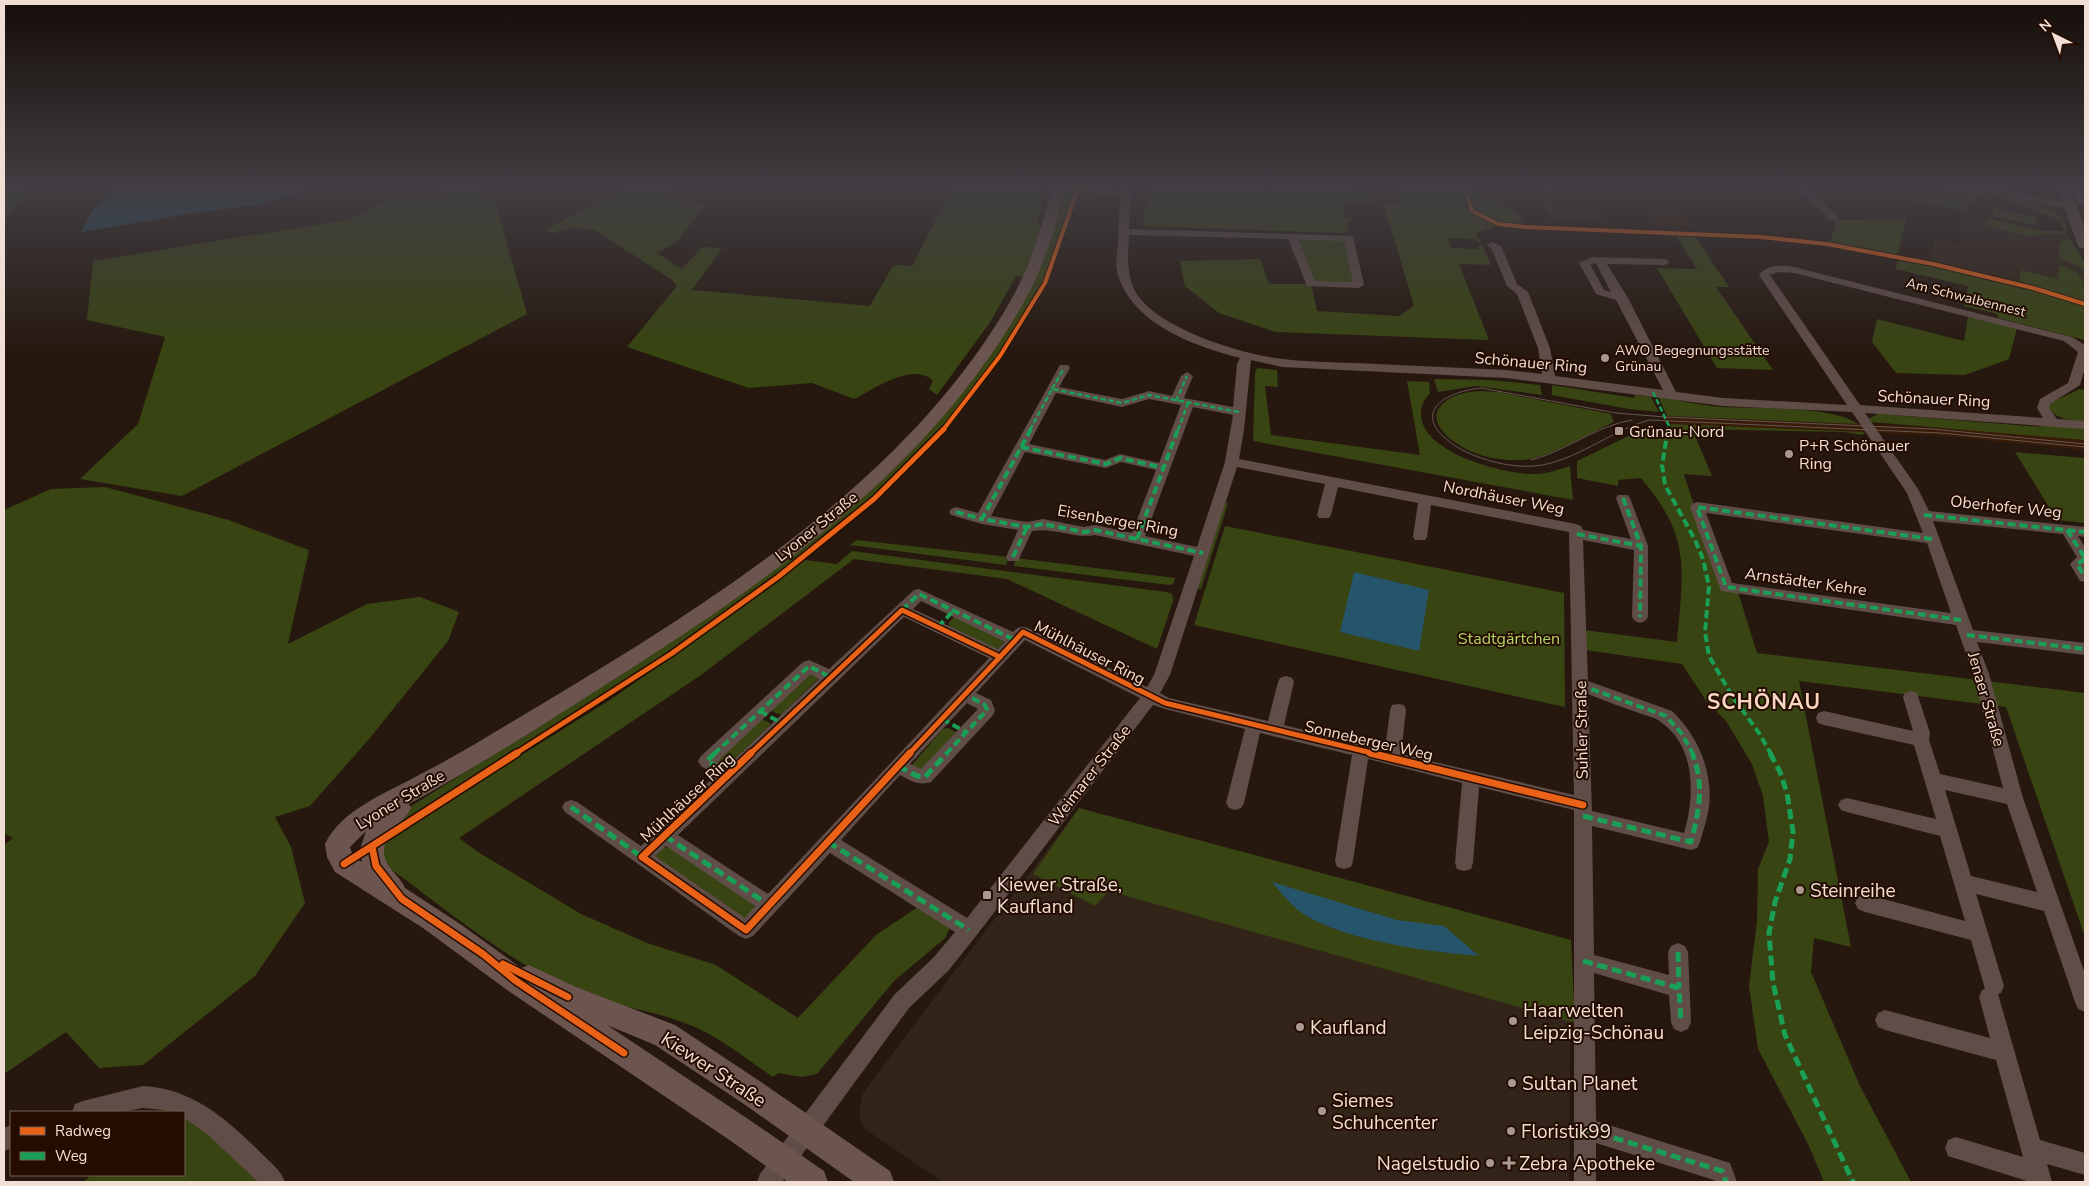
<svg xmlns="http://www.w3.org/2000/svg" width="2089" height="1186" viewBox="0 0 2089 1186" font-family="'Nunito Sans',sans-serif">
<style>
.commercial{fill:#322418}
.built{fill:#391c08}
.green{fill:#384412}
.water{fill:#26546b}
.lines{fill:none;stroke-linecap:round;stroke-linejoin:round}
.minor{fill:#604d48;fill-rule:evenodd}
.major{fill:#6c544f;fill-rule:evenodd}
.tram{stroke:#655650;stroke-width:1}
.quiet-far2{stroke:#1a9f57;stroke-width:2.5;stroke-dasharray:5.5 2.5;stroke-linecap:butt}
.quiet-far1{stroke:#1a9f57;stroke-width:4;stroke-dasharray:8 4;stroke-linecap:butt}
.quiet{stroke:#1a9f57;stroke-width:5;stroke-dasharray:10 5;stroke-linecap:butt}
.cycleway-far2-casing{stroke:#240d00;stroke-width:6}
.cycleway-far1-casing{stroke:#240d00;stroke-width:8}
.cycleway-casing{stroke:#240d00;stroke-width:10}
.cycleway-far2{stroke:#ea6118;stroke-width:4}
.cycleway-far1{stroke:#ea6118;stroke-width:5}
.cycleway{stroke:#ea6118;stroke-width:7}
.poi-dot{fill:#aa9990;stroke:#240d00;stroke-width:2}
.labels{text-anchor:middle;stroke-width:4;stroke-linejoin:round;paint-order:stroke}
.far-street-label{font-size:14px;fill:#f1dfd5;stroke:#240d00}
.far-poi-label{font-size:14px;fill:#f1dfd5;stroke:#240d00;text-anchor:start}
.street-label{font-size:16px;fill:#f1dfd5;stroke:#240d00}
.poi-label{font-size:16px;fill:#f1dfd5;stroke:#240d00;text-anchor:start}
.park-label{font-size:16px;fill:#b3d665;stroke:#240d00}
.near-poi-label{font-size:19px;fill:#f1dfd5;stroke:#240d00;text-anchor:start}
.near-street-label{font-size:19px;fill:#f1dfd5;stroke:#240d00}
.district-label{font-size:21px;font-weight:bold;letter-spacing:1px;fill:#f9d6c1;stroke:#240d00}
</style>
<rect width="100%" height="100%" fill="#26180f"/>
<!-- commercial -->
<g class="commercial">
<polygon points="1979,217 2044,231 2066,231 2085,262 2085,302 2019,283 1929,262 1935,238 1958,244 1961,221"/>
<polygon points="1079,808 1571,940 1569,1182 943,1182 865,1129 861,1122 859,1112 863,1093 868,1086"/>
</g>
<!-- built -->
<g class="built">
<polygon points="1488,186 1592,186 1596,192 1588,193 1606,221 1548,219 1531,188"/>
<polygon points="1630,186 1668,186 1686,213 1684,216 1692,227 1655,225"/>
<polygon points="1661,416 1950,428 2085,440 2085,450 1934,435 1665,424"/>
</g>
<!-- green -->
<g class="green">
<polygon points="4,186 37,186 10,213 4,217"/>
<polygon points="391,186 513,186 472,194 493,194 527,314 182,496 80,479 138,424 165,337 87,320 93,261 346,220 403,194 465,194 401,189"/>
<path d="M621,186H684L666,199L707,204L676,242L657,253L682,269L702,247L722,248L692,290L870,306L892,267L898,265L912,266L953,186H1047L1042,188L1047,190L1037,222L1042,228L1023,277L1016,276L991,321L937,395L929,389L933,381C914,361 874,389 854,399L812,383L749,388L627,347L677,286L672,280L595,230L573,228L553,233L547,231L552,226L612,194Z"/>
<polygon points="1157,186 1261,186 1370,189 1374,191 1369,192 1372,202 1348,201 1349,205 1343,205 1345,218 1351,218 1347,222 1349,232 1343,233 1143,226 1147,191"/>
<polygon points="1396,186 1467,186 1504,203 1520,215 1526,226 1502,224 1476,233 1480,242 1477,242 1476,239 1448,238 1451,248 1479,249 1479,245 1483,246 1491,265 1459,264 1489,340 1276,332 1219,313 1185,286 1180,261 1260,259 1269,284 1310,284 1293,238 1349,238 1359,285 1311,284 1317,311 1399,316 1414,306 1384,204 1401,204"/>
<polygon points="1535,186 1553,186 1558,196 1545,196 1554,212 1549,212"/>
<path d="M1905,188C1930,189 1953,189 1976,197L1979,204Z"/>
<path d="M1063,189L1075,190L1076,193C1065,224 1056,258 1040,287C1012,339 977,389 938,433C886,491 818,545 756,591C638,678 513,754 389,830L408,808L583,699L837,516L1000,339Z"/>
<polygon points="1913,192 1967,203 1967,211 1912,201"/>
<path d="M1994,194L2041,204V206C2057,211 2066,219 2067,233L2026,236L1991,227L1987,225L1986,222L1990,219L2044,231H2065L2060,221L2055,218L1994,197L1992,196Z"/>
<polygon points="1996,209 2037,218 2036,225 1996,217 1993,215 1993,210"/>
<polygon points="1906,219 1898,255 1830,242 1836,221 1839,220"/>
<polygon points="1675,234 1694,235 1729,287 1716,287 1773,370 1717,368 1657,268 1697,269"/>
<polygon points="2068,238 2085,262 2085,270 2059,257 2060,243"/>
<polygon points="1898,257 2019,286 2085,306 2085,340 1998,318 1997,314 1964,306 1968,286 1896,269"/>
<path d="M2059,266C2082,269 2085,281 2085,302L2019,283L2021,270L2058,279Z"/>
<polygon points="1968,316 2017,328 2009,359 1965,375 1896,373 1872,342 1877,319 1964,341"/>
<path d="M1257,368L1277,370L1278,387L1265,386L1271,435L1420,455L1407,381L1429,382L1430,393C1427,397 1423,401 1422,406C1410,451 1505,475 1536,474C1547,474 1560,469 1570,466L1573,500L1253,441L1255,373Z"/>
<polygon points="1434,379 1490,380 1540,385 1542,395 1476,386 1438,392"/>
<polygon points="1552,385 1634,398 1635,395 1651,397 1659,412 1629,409 1552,395"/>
<path d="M2080,389L2085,390V422C2071,420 2058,420 2048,408L2050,403Z"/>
<path d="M1481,391L1498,392L1611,414L1614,422C1592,432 1552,455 1530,459C1506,463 1476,457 1456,443C1416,416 1444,392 1481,391Z"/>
<path d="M1658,396L1679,399L1680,401C1694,403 1708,406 1722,407C1757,409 1832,405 1858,424L1667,416Z"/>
<polygon points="1879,414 2041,427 2038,422 2085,429 2085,440 1871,422 1869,418"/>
<path d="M1670,424L1865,432L1862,435L1844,432L1692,429L1712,476L1684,474L1721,590L1738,592L1757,653L2085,693V937L2006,707L1799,681L1851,947L1814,938L1811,972L1860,1086L1911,1182H1824L1808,1144L1758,1049L1749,986L1757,921L1758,869L1769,842L1763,796L1752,764L1726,721L1707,702L1682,664L1586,650L1584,630L1677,642C1683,569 1692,538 1641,478L1618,480V486L1577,478V461L1645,428L1672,430Z"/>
<polygon points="2015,452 2085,458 2085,523 2057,520"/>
<polygon points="105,487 229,520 309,550 288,644 367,604 420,597 459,612 448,641 369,739 310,806 275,817 291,847 305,903 255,976 143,1065 99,1068 66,1032 4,1074 4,845 13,838 4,833 4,510 51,489"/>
<polygon points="1224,503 1228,503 1201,589 1195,588"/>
<polygon points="1225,526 1564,593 1565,707 1194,625"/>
<polygon points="857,540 1009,557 1006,565 850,545"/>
<path d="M852,551L1166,592L1172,594L1173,601L1157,649L1007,579L854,559L701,675L459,838L478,852L581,914L647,943L716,965L798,1018L876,935L918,907L950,928L945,938L894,981L817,1074L802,1077L778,1073L773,1077C746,1059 720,1037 690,1025C656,1011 618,1007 584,994C513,966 452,914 391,869L383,857L382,845L392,839L394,834L610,700L743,607L805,560L837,564Z"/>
<polygon points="1016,558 1175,578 1173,584 1169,585 1014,566"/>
<polygon points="955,616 1005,642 999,648 994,648 949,626 949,622"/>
<polygon points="807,672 820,677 782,714 778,714 770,710"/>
<polygon points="760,718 770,723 770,725 729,764 725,765 716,759"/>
<polygon points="948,728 956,732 923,772 911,766 943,729"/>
<polygon points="1079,808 1571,940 1575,1023 1109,891 1095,906 1033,874"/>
<polygon points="669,847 754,904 754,910 747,918 741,919 654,856 662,848"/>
<path d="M172,1104C209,1127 238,1152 269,1182H83L91,1175H184V1112H163Z"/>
</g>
<!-- water -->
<g class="water">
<polygon points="116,186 326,186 256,205 193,213 81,232 92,212"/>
<polygon points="1354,572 1429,590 1419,651 1340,632"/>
<path d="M1272,882L1397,920L1444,926L1479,956C1430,952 1337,940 1298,910C1288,902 1280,891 1272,882Z"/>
</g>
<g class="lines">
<!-- minor -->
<g class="minor">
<path d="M1121,186H1131L1129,229L1353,236L1364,285L1359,288L1307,286L1288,239L1129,235C1128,255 1126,272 1135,291C1155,328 1243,355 1283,359C1306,362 1331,362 1355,363C1405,365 1456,368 1506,370L1542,374L1538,348L1517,294L1507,286L1492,250L1487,245L1492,242L1501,246L1517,284L1528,292L1550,348L1555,376L1663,390L1616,300L1596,294L1579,263L1592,257L1665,259L1670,262L1665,265L1607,264L1628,298L1676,392L1723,398L1847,405L1759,275C1768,264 1781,265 1794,267L2072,337L2085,345V368L2080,385L2050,404L2049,408L2057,419L2085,421V429L1865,413L1918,489L1929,511L2085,527V537L2078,536L2085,547V582L2080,581L2070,564L2077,557L2063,534L1933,521L1973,630L2085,643V655L1977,642L1989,674L2023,798L2085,974V1012L2078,1009L2075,1002L2044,911L1976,894L2004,986L2001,993L1998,994L2040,1140L2085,1153V1175L2047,1164L2052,1182H2030L1948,1156L1945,1148L1948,1140L1956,1137L2023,1157L1996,1060L1885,1030L1878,1027L1875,1020L1878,1013L1885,1010L1990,1038L1979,997L1982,990L1985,989L1971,940L1865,912L1858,909L1855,903L1858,897L1865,894L1965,921L1940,836L1847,812L1841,810L1838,805L1841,800L1847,798L1936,819L1914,745L1824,725L1818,723L1816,718L1818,713L1824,711L1913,731L1903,697L1905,693L1911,691L1917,693L1930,733L1929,740L1940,774L2003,788L1973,674L1956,625L1721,591L1690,507L1692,504L1697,502L1923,533L1907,493L1852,412L1723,406L1506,378L1282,367L1251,360L1244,430L1239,459L1576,524L1581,526L1583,530L1631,539L1616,498L1618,495H1628L1630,498L1648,546V617L1645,621L1640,623L1635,621L1632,617L1634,550L1583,540L1588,681L1672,711C1698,736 1713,771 1709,807C1707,819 1703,831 1700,842L1697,848L1691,850L1592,826L1594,955L1669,975L1668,952L1671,946L1678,943L1685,946L1688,952L1691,1022L1688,1029L1681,1032L1674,1029L1671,1022L1669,995L1594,973L1596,1121L1730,1163L1737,1182H1715L1714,1180L1596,1143V1182H1574V810L1479,787L1473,863L1471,869L1464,871L1457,869L1455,863L1462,783L1368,759L1353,861L1351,867L1344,869L1337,867L1335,861L1352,755L1260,733L1244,803L1241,808L1235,810L1229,808L1226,803L1245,729L1165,709L1153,705L976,936L948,971L909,1008L782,1182H757L760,1174L895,994L934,957L955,932L830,853L753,936L746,939L739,936L565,812L562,807L565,802L571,800L577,802L641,846L716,775L701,766L698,761L701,756L803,662L809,660L829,669L914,590L919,589L1013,632C1018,627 1021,626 1028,628L1147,687L1154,675L1194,556L1095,535C1074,539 1054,527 1032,531L1018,561H1008L1006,557L1018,530L982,524L951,515L949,512L951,509L956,507L978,513L1060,365H1068L1070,368L1059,387L1122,399L1149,391L1172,396L1181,376L1187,372L1193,376L1184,398L1233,407L1237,364L1240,358C1194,346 1133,324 1118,275C1115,265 1117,254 1118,244C1119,225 1119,205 1121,186ZM1299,240L1344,241L1353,282L1315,281ZM1596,263L1611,292L1604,290L1590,264ZM1778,272L1794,273L2064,341L2078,352L2068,383L2040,399L2037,408L2043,418L1860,405L1770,275ZM1056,393L1122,407L1149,399L1181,405L1159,463L1120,454L1105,460L1029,444ZM1193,407L1233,415L1225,462L1197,547L1145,536ZM1025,452L1106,468L1121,462L1156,470L1132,533L1095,525L1084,527L1043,519L1027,522L991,516ZM1237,467L1325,484L1317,515L1319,518H1329L1331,515L1338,487L1418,503L1413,537L1415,540H1425L1427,537L1431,505L1569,532L1574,795L1401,754L1406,710L1404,705L1398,704L1392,705L1390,710L1385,750L1284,725L1294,682L1292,678L1286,676L1280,678L1278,682L1268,721L1169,698L1160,693L1170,675ZM1706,513L1927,543L1951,613L1732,583ZM921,601L1005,642L998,649L913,609ZM904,617L989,658L768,894L678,835ZM1025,640L1140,698L967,918L841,840L900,775C911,781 920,786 931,782L993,715L995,710L991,700L976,693ZM811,674L819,679L728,765L719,760ZM1588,694C1605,701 1622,707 1639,713C1646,716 1655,717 1661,722C1696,747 1695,796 1684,833L1592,811ZM967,703L978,709L921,769L910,764ZM1945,790L2007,804L2037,892L1971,876ZM666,846L755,906L745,918L655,856Z"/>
<polygon points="1793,186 1804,186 1838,216 1838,220 1830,220"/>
<polygon points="1934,186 1954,186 1973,190 1988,186 2001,186 2001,189 2070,204 2075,207 2070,210 1989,192 1973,196"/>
<path d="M143,1086C192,1088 228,1120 261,1153C270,1162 281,1170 285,1182H258L207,1134L184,1118V1112L143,1108L120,1112H72L75,1104L83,1101Z"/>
<polygon points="11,1125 11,1148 4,1151 4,1128"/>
</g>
<!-- major -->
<g class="major">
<path d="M1053,186H1065C1056,225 1045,265 1025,300C933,466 773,578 616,678C548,722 480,765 409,804L411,808C402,826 375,839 387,863C392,872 401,878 405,888L463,926L521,968L529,965L576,987L675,1025L761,1082L890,1171L894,1182H854L741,1102L655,1045L607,1025L751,1121L824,1171L828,1182H788L731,1141L507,990L423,928L335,872L327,857L325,844C341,810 386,793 417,776C437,766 456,755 475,744C667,629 897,500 1011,300C1031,265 1042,225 1053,186ZM366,831L360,849L362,862L353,856L350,847Z"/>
<polygon points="2056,186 2069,186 2085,228 2085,249 2080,248 2078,245"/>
<polygon points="2073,186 2085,186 2085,207 2078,203"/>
</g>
<!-- tram -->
<g class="tram">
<path d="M2085,444L1932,429L1665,417L1616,413L1481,388C1443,392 1409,414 1454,445C1475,459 1509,468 1534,466C1574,463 1611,430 1650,420L1940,433L2085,447"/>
<path d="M1531,460C1567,451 1595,426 1632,420"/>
</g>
<!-- quiet-far2 -->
<g class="quiet-far2">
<polyline points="1052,389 1064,368"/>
<polyline points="1653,392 1669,426 1668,430"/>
<polyline points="1176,401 1187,376"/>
<polyline points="1030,430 1052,389 1122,403 1149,395 1239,412"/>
<polyline points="1178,430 1188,403"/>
</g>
<!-- quiet-far1 -->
<g class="quiet-far1">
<polyline points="1031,429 982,519 1027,527 1043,524 1084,532 1095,530 1203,553"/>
<polyline points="1668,429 1662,465 1665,485 1695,540 1703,559 1709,586 1705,632 1709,656 1732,696 1759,733 1771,754"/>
<polyline points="1021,447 1106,464 1120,458 1164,468"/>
<polyline points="1623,498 1641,546 1640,617"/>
<polyline points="956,512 982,519"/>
<polyline points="1924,515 2085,532"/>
<polyline points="2067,530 2085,558"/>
<polyline points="1577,534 1641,546"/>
<polyline points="1137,539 1178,429"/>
<polyline points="1932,539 1697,507 1726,587 1961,620"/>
<polyline points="1013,557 1027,527"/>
<polyline points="2085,559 2077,564 2085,577"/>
<polyline points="902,610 919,594 1015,640"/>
<polyline points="938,627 954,610"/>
<polyline points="1967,635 2085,649"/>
<polyline points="1580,685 1666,716 1682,734 1693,754"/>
<polyline points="760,711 783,724"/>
<polyline points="942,719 966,732"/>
<polyline points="714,754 809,666 832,678"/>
<polyline points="946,754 987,710 985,705 965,694"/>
</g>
<!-- quiet -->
<g class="quiet">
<polyline points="715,753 707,761 730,775"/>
<polyline points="1770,753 1780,772 1787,793 1793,832 1790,859 1775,902 1769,933 1773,983 1785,1035 1853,1182"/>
<polyline points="898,766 917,776 925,777 947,753"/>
<polyline points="571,807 642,857"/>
<path d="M1583,816L1691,842C1699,811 1705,784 1692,753"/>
<polyline points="665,836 769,905"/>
<polyline points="828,842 969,930"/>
<polyline points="1678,952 1679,988"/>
<polyline points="1583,961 1679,988 1681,1022"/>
<polyline points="1585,1129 1722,1171 1726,1182"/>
</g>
<defs>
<g id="cycleway-far2">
<polyline points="1045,186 1125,194"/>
<polyline points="1464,186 1472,211 1498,224 1525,227 1760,237 1827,244 1933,264 2033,288 2085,304"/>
<polyline points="943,430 1000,356 1045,283 1079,186"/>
</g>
<g id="cycleway-far1">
<polyline points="1000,657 1023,632 1165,703 1376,754"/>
<polyline points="515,754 671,654 778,577 874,499 944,429"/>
<polyline points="750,754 902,610 1000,657"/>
<polyline points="909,754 1000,657"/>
</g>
<g id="cycleway">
<polyline points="751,753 642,857 746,930 910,753"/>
<polyline points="1370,753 1583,805"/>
<polyline points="372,847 376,866 402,899 483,954 516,981 624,1053"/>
<polyline points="344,864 517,753"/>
<polyline points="503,964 568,997"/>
</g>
</defs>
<!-- cycleway-far2 casing -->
<use href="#cycleway-far2" class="cycleway-far2-casing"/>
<!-- cycleway-far1 casing -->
<use href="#cycleway-far1" class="cycleway-far1-casing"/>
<!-- cycleway casing -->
<use href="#cycleway" class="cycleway-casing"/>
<!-- cycleway-far2 -->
<use href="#cycleway-far2" class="cycleway-far2"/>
<!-- cycleway-far1 -->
<use href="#cycleway-far1" class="cycleway-far1"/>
<!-- cycleway -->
<use href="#cycleway" class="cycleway"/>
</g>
<!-- sky -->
<linearGradient id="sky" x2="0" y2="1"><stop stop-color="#150d08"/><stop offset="0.53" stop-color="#413d42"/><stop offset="1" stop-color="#413d42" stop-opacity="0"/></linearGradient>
<rect width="2089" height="352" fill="url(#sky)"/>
<!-- markers -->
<g class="poi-dot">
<circle cx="1605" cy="358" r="5"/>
<rect x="1614" y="426" width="10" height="10" rx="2.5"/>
<circle cx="1789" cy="454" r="5"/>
<circle cx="1800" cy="890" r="5"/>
<rect x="982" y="890" width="10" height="10" rx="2.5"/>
<circle cx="1513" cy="1021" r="5"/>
<circle cx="1300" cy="1027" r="5"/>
<circle cx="1512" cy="1083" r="5"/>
<circle cx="1322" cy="1111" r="5"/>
<circle cx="1511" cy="1131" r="5"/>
<circle cx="1490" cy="1163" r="5"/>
<path d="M1506.5 1155.5h5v5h5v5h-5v5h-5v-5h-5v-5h5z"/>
</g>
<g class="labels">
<!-- far-street labels -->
<g class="far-street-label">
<text transform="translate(1966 297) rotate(14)" y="5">Am Schwalbennest</text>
</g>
<!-- far-poi labels -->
<g class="far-poi-label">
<text x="1615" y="355">AWO Begegnungsstätte<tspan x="1615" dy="16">Grünau</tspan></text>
</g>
<!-- street labels -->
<g class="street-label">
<text transform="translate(1531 362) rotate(5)" y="6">Schönauer Ring</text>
<text transform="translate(1934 398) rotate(3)" y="6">Schönauer Ring</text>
<text transform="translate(1504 497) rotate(11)" y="6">Nordhäuser Weg</text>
<text transform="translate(2006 506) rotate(6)" y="6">Oberhofer Weg</text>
<text transform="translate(1118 520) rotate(10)" y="6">Eisenberger Ring</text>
<text transform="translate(816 526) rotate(-39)" y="6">Lyoner Straße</text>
<text transform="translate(1806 581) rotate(8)" y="6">Arnstädter Kehre</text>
<text transform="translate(1090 652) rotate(27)" y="6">Mühlhäuser Ring</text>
<text transform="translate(1987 699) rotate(74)" y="6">Jenaer Straße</text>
<text transform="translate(1581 730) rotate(-91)" y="6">Suhler Straße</text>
<text transform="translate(1369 740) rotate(13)" y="6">Sonneberger Weg</text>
<text transform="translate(1089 775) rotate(-52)" y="6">Weimarer Straße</text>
<text transform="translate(687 797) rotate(-43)" y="6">Mühlhäuser Ring</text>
<text transform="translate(400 799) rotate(-31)" y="6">Lyoner Straße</text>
</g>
<!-- poi labels -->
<g class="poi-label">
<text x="1629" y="437">Grünau-Nord</text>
<text x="1799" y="451">P+R Schönauer<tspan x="1799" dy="18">Ring</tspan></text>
</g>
<!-- park labels -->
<g class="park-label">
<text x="1509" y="644">Stadtgärtchen</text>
</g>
<!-- near-poi labels -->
<g class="near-poi-label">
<text x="997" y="891">Kiewer Straße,<tspan x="997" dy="22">Kaufland</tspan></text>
<text x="1810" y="897">Steinreihe</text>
<text x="1523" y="1017">Haarwelten<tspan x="1523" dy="22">Leipzig-Schönau</tspan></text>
<text x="1310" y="1034">Kaufland</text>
<text x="1522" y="1090">Sultan Planet</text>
<text x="1332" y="1107">Siemes<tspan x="1332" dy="22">Schuhcenter</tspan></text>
<text x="1521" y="1138">Floristik99</text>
<text x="1480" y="1170" text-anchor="end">Nagelstudio</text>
<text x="1519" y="1170">Zebra Apotheke</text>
</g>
<!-- near-street labels -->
<g class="near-street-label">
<text transform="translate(714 1069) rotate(33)" y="7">Kiewer Straße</text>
</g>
<!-- district labels -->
<g class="district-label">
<text x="1764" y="709">SCHÖNAU</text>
</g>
</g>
<!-- border -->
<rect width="2089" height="1186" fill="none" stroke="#f1dfd5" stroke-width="10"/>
<!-- legend -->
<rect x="10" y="1111" width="175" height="65" fill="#240d00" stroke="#766155"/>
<rect x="20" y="1127" width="25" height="8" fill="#ea6118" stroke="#766155"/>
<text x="55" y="1136" font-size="15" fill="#f1dfd5">Radweg</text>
<rect x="20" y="1152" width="25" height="8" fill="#1a9f57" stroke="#766155"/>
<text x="55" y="1161" font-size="15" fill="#f1dfd5">Weg</text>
<!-- north arrow -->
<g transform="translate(2054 35) rotate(318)" stroke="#240d00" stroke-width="4" paint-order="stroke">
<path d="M0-4L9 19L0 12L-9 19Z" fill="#f1dfd5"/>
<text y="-8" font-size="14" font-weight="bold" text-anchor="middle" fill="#f1dfd5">N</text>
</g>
</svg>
